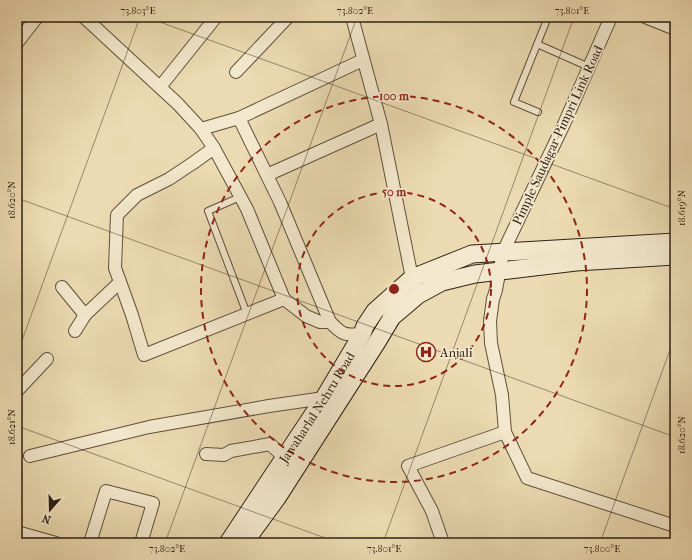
<svg xmlns="http://www.w3.org/2000/svg" width="692" height="560" viewBox="0 0 692 560" font-family="'IM FELL French Canon',serif">
<style>
.lines{fill:none;stroke-linecap:round;stroke-linejoin:round}
.lane-casing{stroke:#5e503c;stroke-width:8}
.street-casing{stroke:#5e503c;stroke-width:14}
.secondary-casing{stroke:#2f2115;stroke-width:19}
.lane{stroke:#f3e8cd;stroke-width:6}
.street{stroke:#f3e8cd;stroke-width:12}
.secondary{stroke:#f3e8cd;stroke-width:17}
.ticks{fill:none;stroke:#2f2115;stroke-width:1;stroke-opacity:0.45}
.ring{fill:none;stroke:#8f2418;stroke-width:2;stroke-dasharray:7 5}
.labels{text-anchor:middle;stroke-width:3.5;stroke-linejoin:round;paint-order:stroke}
.street-label{font-size:13px;fill:#2f2115;stroke:#f3e8cd}
.poi-label{font-size:13px;fill:#2f2115;stroke:#f3e8cd;text-anchor:start}
.centre{fill:#8f2418;stroke:#f3e8cd;stroke-width:2}
.ring-label{font-size:12px;text-anchor:middle;font-weight:bold;fill:#8f2418;stroke:#f3e8cd;stroke-width:3.5;stroke-linejoin:round;paint-order:stroke}
.neatline{fill:none;stroke:#2f2115;stroke-width:1.5}
.ticks-label{font-size:10px;text-anchor:middle;fill:#2f2115}
</style>
<rect width="100%" height="100%" fill="#ecdbb2"/>
<filter id="stains"><feTurbulence type="fractalNoise" baseFrequency=".005" numOctaves="4"/><feColorMatrix values="0 0 0 0 .2 0 0 0 0 .09 0 0 0 0 .02 0 0 0 .5 -.17"/></filter>
<radialGradient id="worn" r=".72"><stop offset=".6" stop-color="#630" stop-opacity="0"/><stop offset="1" stop-color="#630" stop-opacity=".3"/></radialGradient>
<g class="lines">
<defs>
<g id="lane">
<polyline points="537,44 589,67"/>
<polyline points="538,112 514,102 548,17"/>
<polyline points="240,197 208,211 247,314"/>
</g>
<g id="street">
<path d="M84,17L178,104L201,129L214,148L247,209L284,299L306,316L320,322H330C342,334 344,336 362,334"/>
<polyline points="352,17 381,124 412,278 414,284"/>
<polyline points="611,17 564,124 503,252 496,290 493,299 490,321 491,343 502,395 505,432 527,478 675,526"/>
<polyline points="645,17 675,29"/>
<polyline points="17,43 37,17"/>
<polyline points="236,72 288,17"/>
<polyline points="160,87 216,17"/>
<polyline points="239,118 280,202 330,322"/>
<polyline points="201,129 239,118 363,60"/>
<polyline points="214,148 193,163 169,179 137,195 117,215 115,268 132,315 144,355 284,299"/>
<polyline points="267,175 381,124"/>
<polyline points="62,287 85,315 120,282"/>
<polyline points="75,331 85,315"/>
<polyline points="17,391 47,359"/>
<polyline points="206,454 224,455 231,451 270,444 285,458"/>
<polyline points="30,456 149,427 269,406 324,398"/>
<polyline points="17,532 56,543"/>
<polyline points="90,543 106,491 153,503 141,543"/>
<polyline points="443,543 432,511 408,466 505,432"/>
</g>
<g id="secondary">
<polyline points="17,536 20,543"/>
<path id="s1" d="M228,543L324,398L362,334L365,326L375,311L412,278L472,254L675,242"/>
<polyline points="244,543 277,498 377,342 392,317 418,295 442,282 475,274 576,262 675,256"/>
</g>
</defs>
<!-- lane casing -->
<use href="#lane" class="lane-casing"/>
<!-- street casing -->
<use href="#street" class="street-casing"/>
<!-- secondary casing -->
<use href="#secondary" class="secondary-casing"/>
<!-- lane -->
<use href="#lane" class="lane"/>
<!-- street -->
<use href="#street" class="street"/>
<!-- secondary -->
<use href="#secondary" class="secondary"/>
</g>
<!-- ticks -->
<path class="ticks" d="M146,17L675,209M17,198L675,437M17,354L140,17M17,426L339,543M165,543L357,17M383,543L574,17M600,543L675,336"/>
<!-- distance rings -->
<g class="ring">
<circle cx="394" cy="289" r="97"/>
<circle cx="394" cy="289" r="193"/>
</g>
<!-- icons -->
<defs>
<symbol id="hospital-ring" viewBox="-11 -11 22 22"><circle r="9.5" fill="#f3e8cd" stroke="#8f2418" stroke-width="1.5"/><path d="M-5-5h3v3.5h4V-5h3V5h-3V1.5h-4V5h-3Z" fill="#8f2418"/></symbol>
</defs>
<g fill-rule="evenodd">
<use href="#hospital-ring" x="415" y="341" width="22" height="22"/>
</g>
<g class="labels">
<!-- street labels -->
<g class="street-label">
<text transform="translate(557 135) rotate(-65)" y="5">Pimple Saudagar-Pimpri Link Road</text>
<text dy="5" stroke="none"><textPath href="#s1" startOffset="162">Jawaharlal Nehru Road</textPath></text>
</g>
<!-- poi labels -->
<g class="poi-label">
<text x="440" y="357">Anjali</text>
</g>
</g>
<circle cx="394" cy="289" r="6" class="centre"/>
<g class="ring-label">
<text x="394" y="100">100 m</text>
<text x="394" y="196">50 m</text>
</g>
<!-- margin -->
<rect width="692" height="560" fill="none" stroke="#ecdbb2" stroke-width="44"/>
<!-- north arrow -->
<g transform="translate(50 510) rotate(200)" stroke="#f3e8cd" stroke-width="3" paint-order="stroke">
<path d="M0-3L7 15L0 10L-7 15Z" fill="#2f2115"/>
<text y="-6" font-size="11" font-weight="bold" text-anchor="middle" fill="#2f2115">N</text>
</g>
<rect x="22" y="22" width="648" height="516" class="neatline"/>
<g class="ticks-label">
<text x="138" y="14">73.803°E</text>
<text x="355" y="14">73.802°E</text>
<text x="572" y="14">73.801°E</text>
<text transform="translate(11 200) rotate(-90)" y="4">18.620°N</text>
<text transform="translate(681 208) rotate(-90)" y="4">18.619°N</text>
<text transform="translate(11 427) rotate(-90)" y="4">18.621°N</text>
<text transform="translate(681 435) rotate(-90)" y="4">18.620°N</text>
<text x="167" y="552">73.802°E</text>
<text x="384" y="552">73.801°E</text>
<text x="602" y="552">73.800°E</text>
</g>
<rect width="100%" height="100%" filter="url(#stains)"/>
<rect width="100%" height="100%" fill="url(#worn)"/>
</svg>
